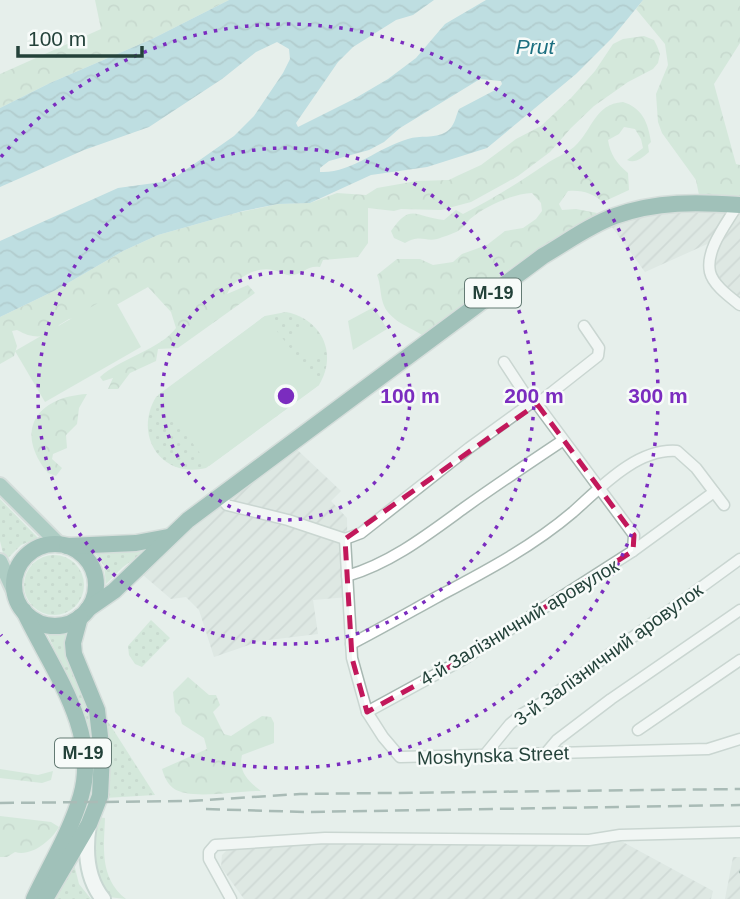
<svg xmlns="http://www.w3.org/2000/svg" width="740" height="899" viewBox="0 0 740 899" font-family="Arial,sans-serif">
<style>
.industrial{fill:url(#industrial-furrows)}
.grass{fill:url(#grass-dots)}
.forest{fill:url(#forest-crowns)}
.pitch{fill:#bfe0c8}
.water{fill:url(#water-waves);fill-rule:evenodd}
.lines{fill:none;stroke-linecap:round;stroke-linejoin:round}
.minor-casing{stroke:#a8b8b2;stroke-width:13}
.secondary-casing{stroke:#a4bbb3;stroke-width:18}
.primary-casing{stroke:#c2cac8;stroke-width:18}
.trunk-casing{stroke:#c2cac8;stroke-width:19}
.minor{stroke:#fff;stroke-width:10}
.secondary{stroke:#fff;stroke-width:14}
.primary{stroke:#6aa596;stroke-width:14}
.trunk{stroke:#4c8a7c;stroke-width:16}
.rail{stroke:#5f7d75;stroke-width:2.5;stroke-dasharray:14 7;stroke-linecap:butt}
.marked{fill:none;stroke:#c2185b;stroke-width:5;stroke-dasharray:14 9;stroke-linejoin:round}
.ring{fill:none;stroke:#7b2cbf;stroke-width:3.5;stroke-dasharray:3.5 7}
.labels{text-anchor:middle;stroke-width:5;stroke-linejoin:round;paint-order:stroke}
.shield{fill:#f7fbf9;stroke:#637a73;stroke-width:2}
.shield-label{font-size:18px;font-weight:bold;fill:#24423a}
.street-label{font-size:19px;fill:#24423a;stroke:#f7fbf9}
.water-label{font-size:21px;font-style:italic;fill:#1c6f80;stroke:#f7fbf9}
.centre{fill:#7b2cbf;stroke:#f7fbf9;stroke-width:3.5}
.ring-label{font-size:21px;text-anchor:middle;font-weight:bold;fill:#7b2cbf;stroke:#f7fbf9;stroke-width:5;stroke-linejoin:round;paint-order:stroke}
</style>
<defs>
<pattern id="industrial-furrows" width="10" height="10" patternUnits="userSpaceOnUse" patternTransform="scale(1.75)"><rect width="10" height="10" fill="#d4dfda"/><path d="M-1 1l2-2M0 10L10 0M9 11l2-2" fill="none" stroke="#b6c1bc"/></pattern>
<pattern id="grass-dots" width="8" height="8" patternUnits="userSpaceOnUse" patternTransform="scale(1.75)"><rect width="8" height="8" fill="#bfe0c8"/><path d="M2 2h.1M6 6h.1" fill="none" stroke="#a4c1ad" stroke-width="1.8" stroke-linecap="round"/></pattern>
<pattern id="forest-crowns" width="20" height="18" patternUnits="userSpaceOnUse" patternTransform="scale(1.75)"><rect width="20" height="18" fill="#bfe0c8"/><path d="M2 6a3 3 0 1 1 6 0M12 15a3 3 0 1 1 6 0" fill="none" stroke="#a4c1ad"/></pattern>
<pattern id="water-waves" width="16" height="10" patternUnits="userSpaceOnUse" patternTransform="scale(1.75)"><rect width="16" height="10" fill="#8ec9d4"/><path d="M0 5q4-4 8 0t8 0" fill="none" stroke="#74a5ad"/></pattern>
</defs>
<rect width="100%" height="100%" fill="#e6efeb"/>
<!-- industrial -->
<g class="industrial">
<polygon points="740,201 740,307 712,281 714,241 645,272 606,219"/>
<polygon points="290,443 341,491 331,501 347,518 348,597 313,600 318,634 260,641 214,657 199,610 186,597 171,599 136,569"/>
<polygon points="325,839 589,843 621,841 713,891 711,899 244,899 221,867 222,855 232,845"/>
<polygon points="733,857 740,857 740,899 725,899"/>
</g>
<!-- grass -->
<g class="grass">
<path d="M286,312C322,319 338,354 319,385L206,468C161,479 133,435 156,397L265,316Z"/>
<polygon points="0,499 38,538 21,545 5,561 0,541"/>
<polygon points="93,550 144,552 123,567 106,584 104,566"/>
<circle cx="54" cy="585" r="30"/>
<polygon points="151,620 170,638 142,667 135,664 129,655 128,646"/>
<path d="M68,630C83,683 109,747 92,802C87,817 79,832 72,847L87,734L80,703L46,631Z"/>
<polygon points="107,720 155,795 105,798"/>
<path d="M97,817L105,818C104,847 99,878 126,899L108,897C91,865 92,853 97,817Z"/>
<polygon points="73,860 79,884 91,899 50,899"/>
</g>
<!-- forest -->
<g class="forest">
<polygon points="95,0 229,0 152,39 50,83 0,108 0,74 101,29"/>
<polygon points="643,0 740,0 740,43 714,84 736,164 740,165 740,201 700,200 696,180 662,133 658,122 656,94 668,65 665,44 636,9"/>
<path d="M644,36L654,40L657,46L660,54L658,63L653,69L628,82L594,106L571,128L550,152L518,176L471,202L441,210L401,209L394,211L368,208V243L358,257L323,260L320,267C308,265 305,272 294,275C287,277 280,271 273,270C256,266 234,279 227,294L248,285L255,293L178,348L158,349L156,361L130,373L118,389H108L113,378L103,381L100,377C121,358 161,349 176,328L171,312L148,287L118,304L78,318L69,319L59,325L55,333C39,338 32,338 17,330L12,331L17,346L14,356L0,364V317L56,290L123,251L158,235L236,213L278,204L310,203L337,193L366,195L377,188L417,181L449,180L457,176L481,165L516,139L541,126L571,98L595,71L613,44L623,39Z"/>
<path d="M623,102C642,108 648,122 651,142L648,145L649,152C642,158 635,164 627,160L643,148L641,139L635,129L624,127L619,134L608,140C610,154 617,164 628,173L629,190L603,202C591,193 584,190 568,191L559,204L562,210L576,209L597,213C571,233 540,247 514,266C482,288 454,313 422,335C410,327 388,320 383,303C380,294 381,285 377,275L397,259H420L433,265L453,262L462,254L487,245L505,231L523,228L536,219L542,211L541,203L532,193C512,194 485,206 470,219C466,223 463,228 458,231C454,233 441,238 437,239C425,242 420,234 405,243L394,238L391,231C411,202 415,217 444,220L456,210L463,214C492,199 520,182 546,164C555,158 565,154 574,147C593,130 594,104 623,102Z"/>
<path d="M87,394L79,408L77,424L66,435L67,448L53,454L52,459L62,468L56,476L48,473C14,431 36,397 87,394Z"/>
<path d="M188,677L209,695H216L220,705L213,712L224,734L231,736L262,716L271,717L274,723V743L242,755C238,772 249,782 261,791C239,790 190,801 173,788C167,783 164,776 162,769L207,749L204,738L182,724L180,717L175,712L173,692Z"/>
<polygon points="0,769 38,775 53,771 51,780 42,783 0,778"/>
<path d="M0,816L51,822L59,827C51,841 31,857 15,852L7,857H0Z"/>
</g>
<!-- pitch -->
<g class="pitch">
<polygon points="112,295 141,347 45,402 15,351"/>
<polygon points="374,307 387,329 353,350 348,321"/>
<polygon points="265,316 319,385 209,466 158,395"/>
<polygon points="305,324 323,348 307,360 289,336"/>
</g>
<!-- water -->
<path class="water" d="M229,0H434L413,15L396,20L353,47L338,62L296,123L298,127L354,99L388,79L416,58L445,24L486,0H643L612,38L576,74L487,148L427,167L371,175L310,203L278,204L243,211L158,235L123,251L56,290L0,317V241L118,188L162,182L177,176L234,136L254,116L283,73L290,59L289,49L277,42L256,52L222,79L149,127L84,150L0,187V108L50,83L152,39ZM480,79L501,81L502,84L499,88L459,109C455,118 455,126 446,132C434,139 420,135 408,139C379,147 350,174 320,172V168L329,161L369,150L384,142L400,128Z"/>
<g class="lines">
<defs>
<g id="minor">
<path d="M738,204C728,222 705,249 710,272C713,285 730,297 740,305"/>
<polyline points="504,362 531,403"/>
<polyline points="220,497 227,505 288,520 345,539 352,658 367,712 383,737 400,757 708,749 740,739"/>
<polyline points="345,539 361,533 469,448 531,403 537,404 598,356 599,348 584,326"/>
<polyline points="633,551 714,492"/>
<path d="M347,576C391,563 427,535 464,508C496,485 529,463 562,441"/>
<path d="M351,644C380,629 408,613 437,597C484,572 532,547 573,512C601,487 637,448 677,451L696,468L724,505"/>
<polyline points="367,712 464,659 633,551 634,535 537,404"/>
<polyline points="638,730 740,660"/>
<polyline points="546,753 557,740 611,699 740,610"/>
<polyline points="483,757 510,724 522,714 545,701 740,559"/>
<polyline points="231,899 209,859 209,852 215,845 325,838 589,840 620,835 740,832"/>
</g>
<path id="secondary" d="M89,824C85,849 86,878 103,899"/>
<g id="primary">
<polyline points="0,485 60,545"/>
<polyline points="0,561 16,596"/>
</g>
<g id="trunk">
<circle cx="55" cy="585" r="41"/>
<polyline points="67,546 136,543 168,537"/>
<path d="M88,609L114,591L188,520L543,256C567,242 590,225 615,216C657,201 697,202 740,205"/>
<path d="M24,611C50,667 100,730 81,796C70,833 50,865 34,899"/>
<polyline points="45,899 89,824 100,796 102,754 97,710 74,654 73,643 80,617"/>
</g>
</defs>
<!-- minor casing -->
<use href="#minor" class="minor-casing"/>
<!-- secondary casing -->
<use href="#secondary" class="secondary-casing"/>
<!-- primary casing -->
<use href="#primary" class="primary-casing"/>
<!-- trunk casing -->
<use href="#trunk" class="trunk-casing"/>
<!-- minor -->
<use href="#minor" class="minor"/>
<!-- secondary -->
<use href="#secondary" class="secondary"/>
<!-- primary -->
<use href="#primary" class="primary"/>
<!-- trunk -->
<use href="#trunk" class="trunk"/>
<!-- rail -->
<g class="rail">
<polyline points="0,803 190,801 300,794 740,789"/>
<polyline points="206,809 306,812 740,805"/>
<polyline points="739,872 740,872"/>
</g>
</g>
<!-- marked area -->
<path d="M0 0H740V899H0ZM537,404L634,535L633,551L464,659L367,712L352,658L345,539Z" fill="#e6efeb" fill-opacity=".55" fill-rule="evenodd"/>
<path class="marked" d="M537,404L634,535L633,551L464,659L367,712L352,658L345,539Z"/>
<!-- distance rings -->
<g class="ring">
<circle cx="286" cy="396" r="124"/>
<circle cx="286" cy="396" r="248"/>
<path d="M1 157A372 372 0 1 1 1 635"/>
</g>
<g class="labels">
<!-- shield labels -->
<g class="shield">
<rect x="465" y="278.5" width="56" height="29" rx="5"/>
<rect x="55" y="738.5" width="56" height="29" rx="5"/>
</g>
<g class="shield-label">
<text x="493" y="299">М-19</text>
<text x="83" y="759">М-19</text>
</g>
<!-- street labels -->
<g class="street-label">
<text transform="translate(519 622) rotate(-31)" y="7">4-й Залізничний аровулок</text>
<text transform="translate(608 654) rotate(-36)" y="7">3-й Залізничний аровулок</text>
<text transform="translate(493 755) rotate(-2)" y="7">Moshynska Street</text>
</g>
<!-- water labels -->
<g class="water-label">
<text x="535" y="54">Prut</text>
</g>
</g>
<circle cx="286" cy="396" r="10" class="centre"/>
<g class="ring-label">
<text x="410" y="403">100 m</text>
<text x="534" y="403">200 m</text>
<text x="658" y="403">300 m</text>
</g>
<!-- scale -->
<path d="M18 46v10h124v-10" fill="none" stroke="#24423a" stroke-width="3.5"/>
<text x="28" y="46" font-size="21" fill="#24423a" stroke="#f7fbf9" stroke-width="5" paint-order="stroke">100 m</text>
</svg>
